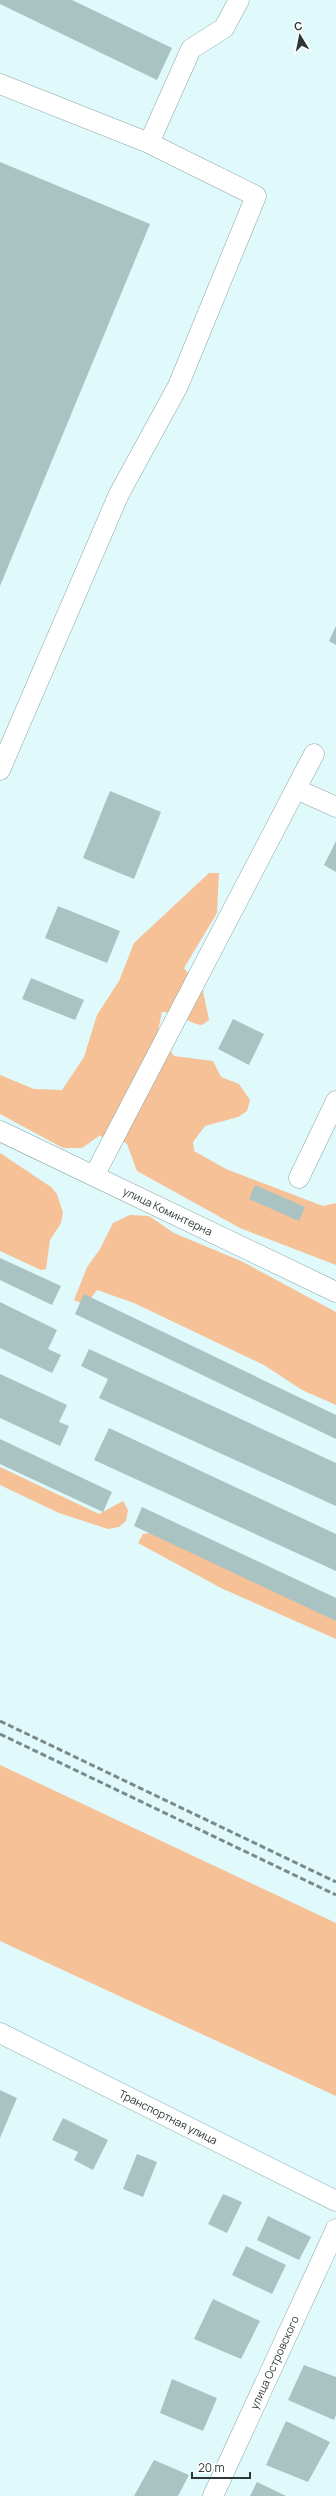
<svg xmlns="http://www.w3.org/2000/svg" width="336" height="2496" viewBox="0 0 336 2496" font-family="Manrope,sans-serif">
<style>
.green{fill:#f6c197}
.building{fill:#a9c2c2}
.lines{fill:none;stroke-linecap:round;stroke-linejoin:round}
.minor-casing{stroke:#8ca4a4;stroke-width:21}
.minor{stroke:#fff;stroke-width:20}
.rail{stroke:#7a8a8a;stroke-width:3;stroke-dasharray:6 3;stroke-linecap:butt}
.labels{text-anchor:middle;stroke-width:3.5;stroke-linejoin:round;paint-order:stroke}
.street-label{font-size:11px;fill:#2d3737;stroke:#fff}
</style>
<rect width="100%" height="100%" fill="#e0f9fa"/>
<!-- green -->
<g class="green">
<path d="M209,873H219L217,913L184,968L203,991L209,1020L202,1025C186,1023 177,1011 162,1012L158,1031L174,1056L213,1061L221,1077L239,1084L250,1100L247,1111L238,1117L205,1126L193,1142L194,1151L226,1169L323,1206L336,1203V1265L240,1228L137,1171L127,1144L119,1139L99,1136L82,1148H63L0,1114V1075L34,1089L62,1090L84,1057L97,1015L119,981L134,943Z"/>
<polygon points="0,1153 51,1187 57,1194 63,1213 61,1223 50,1240 46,1269 41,1270 0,1251"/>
<polygon points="130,1215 149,1216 174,1233 241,1261 336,1312 336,1405 302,1390 264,1365 134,1303 97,1290 86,1305 74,1300 87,1267 100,1249 113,1223"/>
<polygon points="0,1467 99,1514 123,1501 128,1510 126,1521 119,1527 108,1529 59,1513 0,1485"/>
<polygon points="158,1532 336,1613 336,1639 221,1588 138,1543 143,1534"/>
<polygon points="0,1765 336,1923 336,2096 0,1941"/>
</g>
<!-- building -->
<g class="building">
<polygon points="0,0 72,0 172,48 157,80 0,4"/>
<polygon points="0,162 150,224 0,586"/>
<polygon points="336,626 336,645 329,641"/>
<polygon points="110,791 161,812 134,879 83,858"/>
<polygon points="336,841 336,872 324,865"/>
<polygon points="58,906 120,931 107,963 45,938"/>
<polygon points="31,978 84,1000 75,1020 22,999"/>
<polygon points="233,1019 264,1034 249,1065 218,1049"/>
<polygon points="255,1185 305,1207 299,1221 249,1199"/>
<polygon points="0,1258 61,1286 52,1305 0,1280"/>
<polygon points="84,1294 336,1415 336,1439 75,1314"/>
<polygon points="0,1302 57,1330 48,1349 61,1355 52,1373 0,1348"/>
<polygon points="89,1349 336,1463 336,1506 99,1398 108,1379 81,1366"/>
<polygon points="0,1374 67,1405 59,1422 69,1426 60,1446 0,1418"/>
<polygon points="109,1428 336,1534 336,1571 94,1460"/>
<polygon points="0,1439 112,1492 103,1512 0,1464"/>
<polygon points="142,1507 336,1598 336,1621 134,1526"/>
<polygon points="0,2090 17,2098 0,2138"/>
<polygon points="63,2118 108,2140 93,2170 74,2160 78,2152 52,2140"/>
<polygon points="137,2154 157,2162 143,2197 123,2189"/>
<polygon points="223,2194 242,2202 227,2233 208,2224"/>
<polygon points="268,2216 311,2237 299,2260 257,2240"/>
<polygon points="246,2246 286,2265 272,2294 232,2275"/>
<polygon points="213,2299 260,2321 241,2359 194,2339"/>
<polygon points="304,2365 336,2377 336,2415 334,2420 288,2400"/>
<polygon points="172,2379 217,2398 203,2431 160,2413"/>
<polygon points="286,2421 330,2442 308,2482 266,2465"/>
<polygon points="154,2460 189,2475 178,2496 134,2496"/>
<polygon points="257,2482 286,2496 250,2496"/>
</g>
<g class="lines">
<defs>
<g id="minor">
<polyline points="0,84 149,143"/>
<polyline points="0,770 119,494 178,386 256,196 149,143 191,49 224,28 239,0"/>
<polyline points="296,789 336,807"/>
<path id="s1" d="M0,1131L336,1292"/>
<polyline points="94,1176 314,754"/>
<polyline points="299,1178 336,1101"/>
<path id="s2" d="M0,2033L336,2201"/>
<path id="s3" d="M213,2496L336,2229"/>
</g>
</defs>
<!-- minor casing -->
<use href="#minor" class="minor-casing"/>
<!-- minor -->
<use href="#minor" class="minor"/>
<!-- rail -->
<g class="rail">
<polyline points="0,1721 336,1882"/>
<polyline points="0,1734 336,1895"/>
</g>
</g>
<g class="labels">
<!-- street labels -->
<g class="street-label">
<text dy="4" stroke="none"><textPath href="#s1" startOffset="186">улица Коминтерна</textPath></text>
<text dy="4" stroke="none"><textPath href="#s2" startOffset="188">Транспортная улица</textPath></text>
<text dy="4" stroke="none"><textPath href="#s3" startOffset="147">улица Островского</textPath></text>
</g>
</g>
<!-- north arrow -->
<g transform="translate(300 36) rotate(350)" stroke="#ffffff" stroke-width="3" paint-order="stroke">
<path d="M0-3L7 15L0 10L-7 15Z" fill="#2d3737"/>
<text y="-6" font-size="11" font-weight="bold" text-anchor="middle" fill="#2d3737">С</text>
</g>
<!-- scale -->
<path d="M192 2472v6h58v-6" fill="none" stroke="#2d3737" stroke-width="2"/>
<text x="198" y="2472" font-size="12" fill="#2d3737" stroke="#ffffff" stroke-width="3" paint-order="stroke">20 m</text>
</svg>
